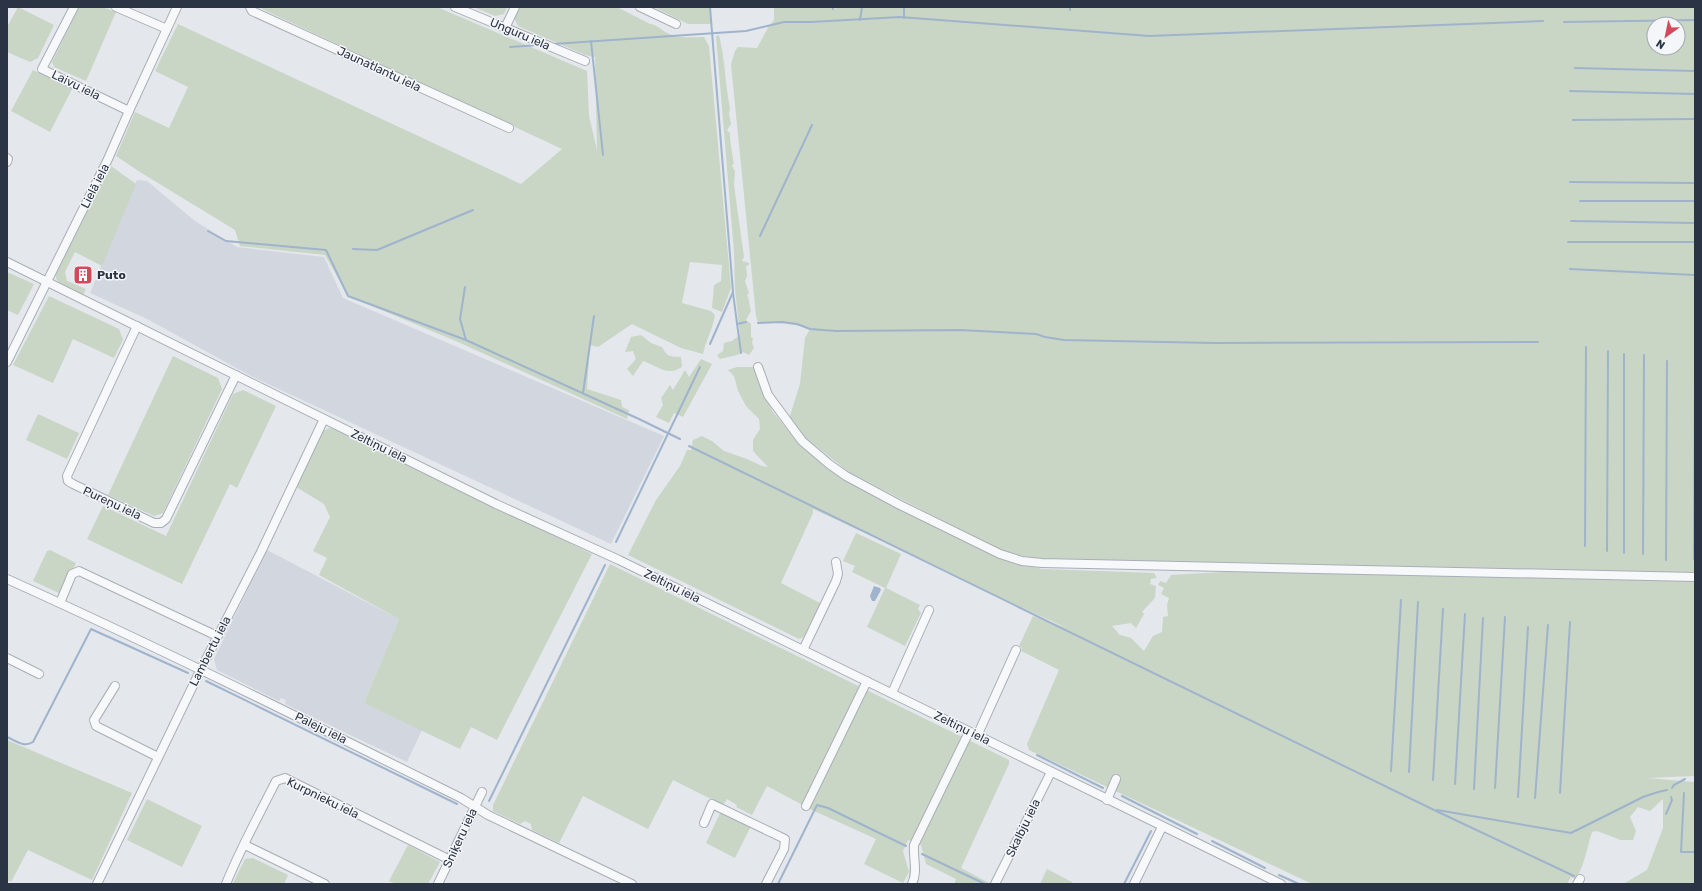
<svg xmlns="http://www.w3.org/2000/svg" width="1702" height="891" viewBox="0 0 1702 891" font-family="Rubik,sans-serif">
<style>
.built{fill:#d2d6de}
.green{fill:#c9d6c5;fill-rule:evenodd}
.water{fill:#9fb4cc}
.lines{fill:none;stroke-linecap:round;stroke-linejoin:round}
.stream{stroke:#9fb4cc;stroke-width:2}
.minor-casing{stroke:#a9aeb7;stroke-width:10}
.minor{stroke:#f7f8fa;stroke-width:8}
.labels{text-anchor:middle;stroke-width:3;stroke-linejoin:round;paint-order:stroke}
.street-label{font-size:12px;fill:#2b3445;stroke:#f4f6f9}
.poi-label{font-size:12px;font-weight:bold;fill:#2b3445;stroke:#f4f6f9;text-anchor:start}
</style>
<rect width="100%" height="100%" fill="#e4e7ec"/>
<!-- built -->
<g class="built">
<polygon points="137,180 147,181 195,221 237,247 324,257 343,298 664,436 611,544 251,376 147,319 90,293"/>
<polygon points="267,550 399,619 364,703 422,730 407,762 285,704 286,700 281,698 279,701 217,670 214,659"/>
</g>
<!-- green -->
<g class="green">
<polygon points="18,7 54,25 38,58 30,62 7,52 7,27"/>
<polygon points="79,7 102,7 116,12 86,81 54,67 52,62"/>
<path d="M261,7H437L587,71L589,116L597,150L595,57L585,55L518,26L514,18L520,7H617L650,24C658,25 661,30 667,33C679,39 691,37 704,37L709,46L731,288L722,312L712,308L714,285L721,281L722,265L690,262L682,303L711,311L715,315C713,329 706,340 703,354L681,348L632,324L598,347L590,345L587,389L621,400L622,407L629,410L627,419L458,342L348,296L325,255L240,246L235,230L140,172L116,156L135,112L169,128L188,87L155,71L178,24L521,184L562,149L262,9Z"/>
<polygon points="473,7 507,7 504,14 495,16"/>
<polygon points="654,7 710,7 712,24 688,24"/>
<path d="M774,7H833V9L840,7H1695V776L1647,778L1695,782V884H1623L1647,870L1663,828V799L1650,811L1638,807L1630,817L1636,831L1633,840H1621L1597,831L1592,832C1587,848 1584,866 1576,879L1571,877L1567,884H1312L1029,750L1027,744L1059,670L1021,651L1022,648L1019,646L1033,616L1067,628L998,597L941,568L813,509V513L781,583L820,603L804,637L799,639L628,555L656,500L680,466L687,450H691L693,440L702,436L712,441L724,451L747,459L762,466L768,467L753,451V440L760,429L759,419L746,406L738,391L734,376L728,370L737,367H754L762,391L773,412L798,443L841,478L1001,559L1042,569L1154,573L1157,578L1151,579L1150,584L1156,586L1155,598L1142,612L1144,614L1136,628L1131,623L1112,626L1120,635L1131,638L1144,651L1153,636L1162,632L1163,617L1168,616L1167,605L1169,598L1161,594L1164,588L1158,585L1160,581L1166,583L1171,575L1277,569L1274,563L1044,560L1001,551L849,472L804,437L789,419L800,384L805,338L810,329C792,323 777,322 758,323L756,316L731,64L735,51L738,47L757,48L769,26L774,20ZM1654,24H1678V48H1654Z"/>
<path d="M719,35C725,59 725,83 730,108L729,114L731,124L727,130L730,133C729,135 733,159 734,163L732,166L735,171L734,185L744,257L742,261L749,263V265L746,266L747,276L745,281L749,293L747,295C750,301 749,305 751,311L746,320L751,324V337L753,338L752,343L754,348L749,355L743,352L737,355L720,359L717,355L723,351L724,343L732,341L740,335L735,289L734,252L716,36Z"/>
<polygon points="33,70 72,89 50,132 11,111"/>
<path d="M111,166L136,184L102,266L75,252L65,272L67,281L86,289L83,295C73,290 55,286 55,273Z"/>
<polygon points="7,272 34,284 18,315 7,310"/>
<polygon points="49,296 119,329 123,340 114,358 73,339 53,383 13,365"/>
<path d="M641,335L651,343L662,347C668,358 670,356 681,357L682,367C667,377 658,366 643,361L633,376L627,369L636,359L633,351L625,352L631,337Z"/>
<polygon points="173,356 218,378 222,389 163,513 154,516 108,495"/>
<polygon points="701,359 712,364 683,417 674,413 669,423 656,417 663,405 661,398 670,385 673,390 685,370 689,377"/>
<polygon points="243,390 276,406 237,488 230,484 182,584 87,539 103,506 166,536 233,394"/>
<polygon points="38,414 79,433 67,459 26,440"/>
<polygon points="329,428 338,429 592,554 497,740 471,727 460,749 364,703 399,619 319,575 327,558 313,551 330,517 324,504 296,487 322,432"/>
<polygon points="856,533 901,554 886,588 920,605 918,609 921,613 905,646 867,627 885,588 852,572 855,566 843,561"/>
<polygon points="50,550 76,563 61,594 33,581 47,551"/>
<polygon points="610,564 1009,760 1009,764 961,868 991,884 954,884 956,879 926,864 921,845 908,840 903,851 909,872 903,883 864,864 876,839 812,810 767,786 752,815 736,807 737,805 727,799 723,805 673,780 648,829 583,796 559,843 532,830 531,824 525,821 520,824 493,811 493,805"/>
<polygon points="7,740 132,793 92,880 28,850 11,882 7,880"/>
<polygon points="147,799 202,826 182,867 127,840"/>
<polygon points="721,811 751,826 735,858 706,843"/>
<polygon points="408,845 440,862 428,884 396,884 389,881"/>
<polygon points="253,858 288,875 284,884 233,883 245,859"/>
<polygon points="1047,869 1072,882 1073,884 1040,884"/>
</g>
<!-- water -->
<polygon class="water" points="874,586 880,588 881,590 875,601 872,601 870,596"/>
<g class="lines">
<!-- stream -->
<g class="stream">
<polyline points="1070,7 1070,10"/>
<polyline points="833,9 833,7"/>
<polyline points="904,18 904,7"/>
<polyline points="860,20 862,7"/>
<polyline points="1564,22 1695,20"/>
<polyline points="591,41 603,155"/>
<polyline points="553,44 746,31 784,22 811,22 900,17 1149,36 1543,21"/>
<polyline points="510,47 539,45"/>
<polyline points="1575,68 1695,71"/>
<polyline points="1570,91 1695,94"/>
<polyline points="1573,120 1695,119"/>
<polyline points="1570,182 1695,183"/>
<polyline points="1580,201 1695,201"/>
<polyline points="1571,221 1695,223"/>
<polyline points="208,231 226,241 326,250 348,296 466,340 639,419 680,439"/>
<polyline points="760,236 812,125"/>
<polyline points="1568,242 1695,242"/>
<polyline points="353,249 377,250 473,210"/>
<polyline points="1570,269 1695,275"/>
<polyline points="465,287 460,319 466,340"/>
<polyline points="733,293 741,353"/>
<polyline points="758,323 782,322 797,324 810,329 836,331 960,330 1036,334 1045,337 1064,340 1214,343 1538,342"/>
<polyline points="737,324 746,322"/>
<polyline points="710,344 733,292 710,7"/>
<polyline points="583,393 594,316"/>
<polyline points="689,446 1434,810 1574,876"/>
<polyline points="616,542 700,367"/>
<polyline points="1585,546 1586,347"/>
<polyline points="1607,551 1608,351"/>
<polyline points="1624,553 1624,354"/>
<polyline points="1643,554 1644,355"/>
<polyline points="1694,559 1695,373"/>
<polyline points="1666,560 1667,361"/>
<polyline points="206,681 457,804"/>
<path d="M7,737C16,741 24,748 33,742L91,629L188,673"/>
<polyline points="1037,755 1103,788"/>
<polyline points="1391,771 1401,600"/>
<polyline points="1409,772 1418,602"/>
<polyline points="1433,780 1443,609"/>
<polyline points="1455,784 1465,614"/>
<polyline points="1495,788 1505,617"/>
<polyline points="1672,788 1674,785 1685,779"/>
<polyline points="1474,789 1483,618"/>
<polyline points="1560,793 1570,622"/>
<polyline points="1684,793 1681,852 1695,852"/>
<polyline points="1122,796 1197,834"/>
<polyline points="1518,797 1528,627"/>
<polyline points="1535,798 1548,625"/>
<polyline points="489,801 605,565"/>
<polyline points="1437,810 1571,833 1643,797 1658,792 1667,790"/>
<polyline points="1666,814 1672,800 1671,797"/>
<polyline points="1212,841 1265,868"/>
<polyline points="922,854 985,884"/>
<polyline points="1279,875 1299,884"/>
<polyline points="778,884 817,805 828,808 906,846"/>
<polyline points="1124,884 1151,831"/>
</g>
<defs>
<g id="minor">
<polyline points="74,7 42,69 129,111"/>
<polyline points="116,7 167,29"/>
<polyline points="250,7 252,11 509,128"/>
<polyline points="455,7 585,61"/>
<polyline points="640,7 676,24"/>
<polyline points="505,28 515,7"/>
<polyline points="7,158 8,159 7,162"/>
<polyline points="7,262 496,504 619,560 1281,884"/>
<polyline points="137,326 67,476 68,481 73,484 154,523 161,523 166,519 236,375"/>
<polyline points="7,362 108,159 129,111 177,7"/>
<polyline points="758,367 768,395 802,441 829,464 846,476 900,505 1000,554 1022,561 1042,563 1695,577"/>
<path d="M7,579C160,648 310,723 461,798L488,815L632,884"/>
<polyline points="60,603 72,574 79,571 217,636"/>
<polyline points="803,650 836,581 838,574 836,562"/>
<polyline points="7,658 39,674"/>
<polyline points="115,686 94,720 96,726 158,757"/>
<polyline points="892,693 929,610"/>
<polyline points="977,736 1016,650"/>
<polyline points="1107,800 1116,779"/>
<polyline points="806,806 867,681"/>
<polyline points="704,823 712,804 785,839 784,849 766,884"/>
<polyline points="245,845 325,884"/>
<polyline points="97,884 201,669 261,552 324,419"/>
<path d="M226,884C240,849 259,815 276,781L285,778L450,860"/>
<polyline points="438,884 482,792"/>
<path d="M912,884C918,872 913,858 914,845L969,732"/>
<polyline points="995,884 1051,772"/>
<polyline points="1134,884 1162,827"/>
<polyline points="1577,884 1580,879"/>
</g>
</defs>
<!-- minor casing -->
<use href="#minor" class="minor-casing"/>
<!-- minor -->
<use href="#minor" class="minor"/>
</g>
<!-- icons -->
<defs>
<symbol id="building-square" viewBox="-11 -11 22 22"><rect x="-9" y="-9" width="18" height="18" rx="4" fill="#d1495b" stroke="#f4f6f9"/><path d="M-4-6H4V6H1V3H-1V6H-4ZM-2.5-4.3h1.7v1.8h-1.7ZM.8-4.3h1.7v1.8H.8ZM-2.5-1h1.7V.8h-1.7ZM.8-1h1.7V.8H.8Z" fill="#fff"/></symbol>
</defs>
<g fill-rule="evenodd">
<use href="#building-square" x="72" y="264" width="22" height="22"/>
</g>
<g class="labels">
<!-- street labels -->
<g class="street-label">
<text transform="translate(520 34) rotate(23)" y="4">Unguru iela</text>
<text transform="translate(379 69) rotate(25)" y="4">Jaunatlantu iela</text>
<text transform="translate(76 85) rotate(26)" y="4">Laivu iela</text>
<text transform="translate(95 186) rotate(-63)" y="4">Lielā iela</text>
<text transform="translate(379 446) rotate(26)" y="4">Zeltiņu iela</text>
<text transform="translate(112 503) rotate(25)" y="4">Pureņu iela</text>
<text transform="translate(672 586) rotate(26)" y="4">Zeltiņu iela</text>
<text transform="translate(210 651) rotate(-63)" y="4">Lambertu iela</text>
<text transform="translate(321 728) rotate(26)" y="4">Paleju iela</text>
<text transform="translate(962 728) rotate(26)" y="4">Zeltiņu iela</text>
<text transform="translate(323 798) rotate(26)" y="4">Kurpnieku iela</text>
<text transform="translate(1023 828) rotate(-64)" y="4">Skalbju iela</text>
<text transform="translate(460 838) rotate(-65)" y="4">Sniķeru iela</text>
</g>
<!-- poi labels -->
<g class="poi-label">
<text x="97" y="279">Puto</text>
</g>
</g>
<!-- border -->
<rect width="1702" height="891" fill="none" stroke="#2b3445" stroke-width="16"/>
<!-- north arrow -->
<g transform="translate(1666 36) rotate(213)"><circle r="19" fill="#f4f6f9" stroke="#a4a8b1"/>
<path d="M0-3L7 15L0 10L-7 15Z" fill="#d1495b"/>
<text y="-6" font-size="11" font-weight="bold" text-anchor="middle" fill="#2b3445">N</text>
</g>
</svg>
